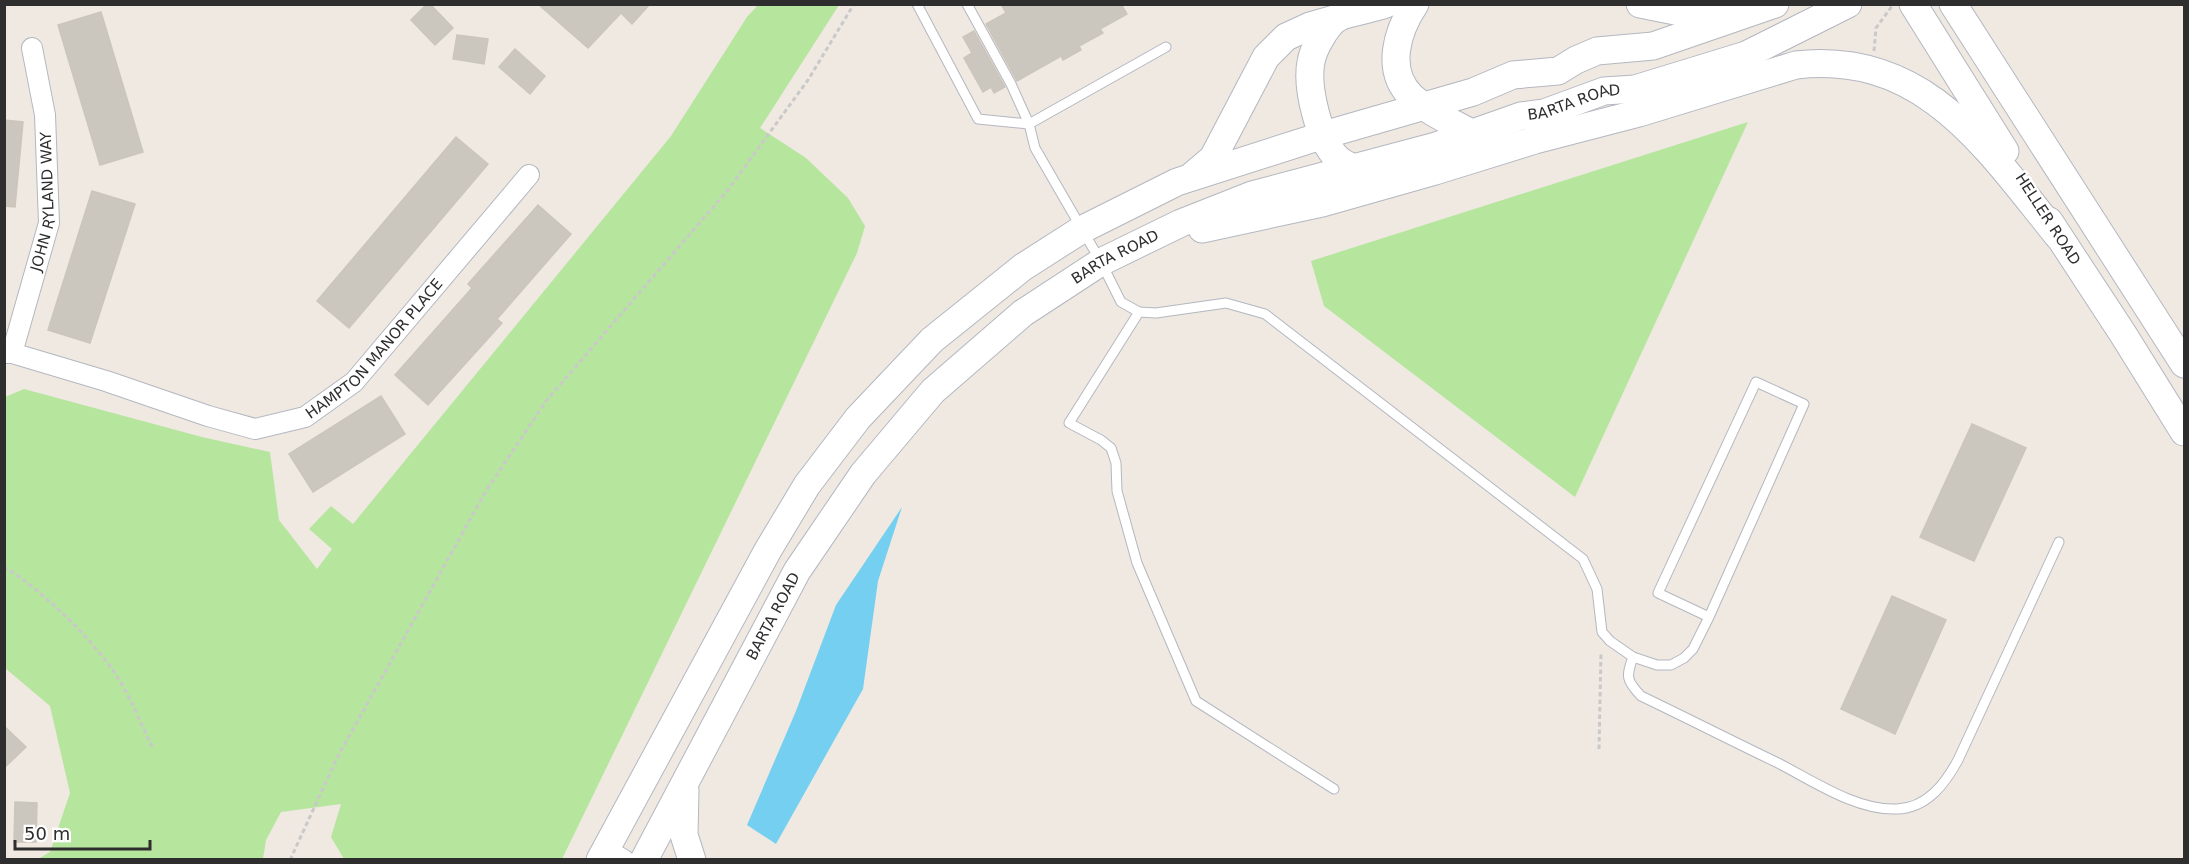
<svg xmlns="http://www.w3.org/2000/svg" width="2189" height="864" viewBox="0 0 2189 864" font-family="'DejaVu Sans',sans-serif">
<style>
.green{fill:#b6e59e}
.water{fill:#75cff0}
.building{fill:#cbc7bf;stroke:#cbc5ba;stroke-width:1.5}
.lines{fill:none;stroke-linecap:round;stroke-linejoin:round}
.lane-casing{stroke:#b4b7c1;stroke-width:11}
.street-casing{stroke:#b4b7c1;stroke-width:22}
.secondary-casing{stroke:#b4b7c1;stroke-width:29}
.path{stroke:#c9c9c9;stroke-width:3;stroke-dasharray:4.5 3;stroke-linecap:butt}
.lane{stroke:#fff;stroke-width:9}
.street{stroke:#fff;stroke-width:20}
.secondary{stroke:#fff;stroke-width:27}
.labels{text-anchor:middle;stroke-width:5;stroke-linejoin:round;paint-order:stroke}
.street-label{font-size:15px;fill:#2e2e2e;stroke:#fff}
</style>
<rect width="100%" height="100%" fill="#efe9e1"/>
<!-- green -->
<g class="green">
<polygon points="758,5 839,5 760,128 806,158 848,198 865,226 857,253 562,859 344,859 331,837 341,804 281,812 266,840 263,859 38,859 50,852 70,793 50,706 5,668 5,397 24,389 202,437 270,452 279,520 317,569 332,549 309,529 331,506 353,524 671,136 747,17"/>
<polygon points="1748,122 1575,497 1324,306 1311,261"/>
</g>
<!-- water -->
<polygon class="water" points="902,507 878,581 863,689 776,844 747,825 796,711 836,605"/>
<!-- building -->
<g class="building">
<polygon points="427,4 430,4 453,28 435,45 411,20"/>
<polygon points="538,4 650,4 632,24 621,13 588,48"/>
<polygon points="1001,4 1121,4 1127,14 1100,29 1103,33 1079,46 1081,50 1063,60 1061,56 1017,81 986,24 1006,13"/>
<polygon points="101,12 143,152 100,165 58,25"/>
<polygon points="974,31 1005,87 994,93 991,87 983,92 964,58 972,53 963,37"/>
<polygon points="457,35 488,39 484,64 453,59"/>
<polygon points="515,49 545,76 530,94 499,67"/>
<polygon points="4,120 23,122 15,207 4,206"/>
<polygon points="456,137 488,164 349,328 317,301"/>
<polygon points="92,191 135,204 90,343 48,330"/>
<polygon points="538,205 571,234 497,319 502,323 428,405 395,375 472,288 468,284"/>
<polygon points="381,396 405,434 313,492 289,454"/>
<polygon points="1972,424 2026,448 1974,561 1920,537"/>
<polygon points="1892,596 1946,620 1895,734 1841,709"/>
<polygon points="4,726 26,747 4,768"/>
<polygon points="15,802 37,803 36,842 14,842"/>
</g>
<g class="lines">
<defs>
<g id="lane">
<polyline points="917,4 978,119 1029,124 1166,47"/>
<polyline points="967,4 1011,84 1029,124 1035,148 1101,262 1121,302 1139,312 1156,313 1226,303 1265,314 1583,559 1597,589 1602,632 1610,641 1633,657 1657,665 1671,665 1684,658 1693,649 1709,617 1804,404 1756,382 1658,593 1709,617"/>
<polyline points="1139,312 1069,423 1101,440 1111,448 1116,463 1117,491 1137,563 1196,701 1334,789"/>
<path d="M1633,657C1626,677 1626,680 1641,696C1687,718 1732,741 1778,763C1813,781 1857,811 1897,809C1927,808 1945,784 1958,760L2059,542"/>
</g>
<g id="street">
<path id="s1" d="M4,353H12L106,381L208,416L255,429L305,417L354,382L529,175"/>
<path id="s2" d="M12,353L49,223L45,115L32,48"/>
<polyline points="605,849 624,860"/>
</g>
<g id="secondary">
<path d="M1415,4C1397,31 1385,70 1411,96C1428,112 1452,122 1471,133"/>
<polyline points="1640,4 1700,16 1726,18"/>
<polyline points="1913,4 2005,151"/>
<polyline points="1953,4 2184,364"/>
<path d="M1353,168C1348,165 1342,163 1337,158C1319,140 1306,87 1311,62C1313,49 1326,26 1337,18C1343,14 1376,8 1386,4"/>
<polyline points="1193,175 1213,158 1266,57 1286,37 1310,26 1338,18"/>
<polyline points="2049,221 2123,334 2184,432"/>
<path d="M1202,229L1322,203L1435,171L1535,140L1639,113L1796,65C1925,50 1987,149 2058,236"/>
<polyline points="685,790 684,835 692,860"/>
<polyline points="600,860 768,550 807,485 858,418 932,340 1023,267 1081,230 1177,182 1324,135 1473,92 1513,75 1558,71 1576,60 1597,51 1653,46 1775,4"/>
<path id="s3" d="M644,860L797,571L863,474L933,391L1023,313L1101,262L1181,223L1252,195L1436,146L1521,116L1544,113L1604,91L1635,89L1746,55L1848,4"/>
</g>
</defs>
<!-- lane casing -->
<use href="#lane" class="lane-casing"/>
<!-- street casing -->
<use href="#street" class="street-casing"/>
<!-- secondary casing -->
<use href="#secondary" class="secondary-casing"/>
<!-- path -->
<g class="path">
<polyline points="1874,51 1876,28 1892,6"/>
<path d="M4,567C40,588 91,638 114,672C130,695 140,722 152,747"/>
<polyline points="1599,749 1601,652"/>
<polyline points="290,860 338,756 486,491 546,401 727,191 808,80 854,4"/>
</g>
<!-- lane -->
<use href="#lane" class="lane"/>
<!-- street -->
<use href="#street" class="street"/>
<!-- secondary -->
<use href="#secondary" class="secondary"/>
</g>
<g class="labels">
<!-- street labels -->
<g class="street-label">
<text dy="5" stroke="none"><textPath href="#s3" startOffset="1266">BARTA ROAD</textPath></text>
<text dy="5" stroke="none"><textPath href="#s2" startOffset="156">JOHN RYLAND WAY</textPath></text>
<text transform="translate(2048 219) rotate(57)" y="5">HELLER ROAD</text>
<text dy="5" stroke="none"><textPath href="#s3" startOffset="780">BARTA ROAD</textPath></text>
<text dy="5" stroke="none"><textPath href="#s1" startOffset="412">HAMPTON MANOR PLACE</textPath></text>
<text dy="5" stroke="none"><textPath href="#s3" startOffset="276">BARTA ROAD</textPath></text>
</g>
</g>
<!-- border -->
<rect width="2189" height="864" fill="none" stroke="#2e2e2e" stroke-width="12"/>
<!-- scale -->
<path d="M15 840v9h135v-9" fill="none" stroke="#2e2e2e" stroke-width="3"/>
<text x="24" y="840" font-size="18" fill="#2e2e2e" stroke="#ffffff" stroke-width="4.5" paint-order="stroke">50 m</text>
</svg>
